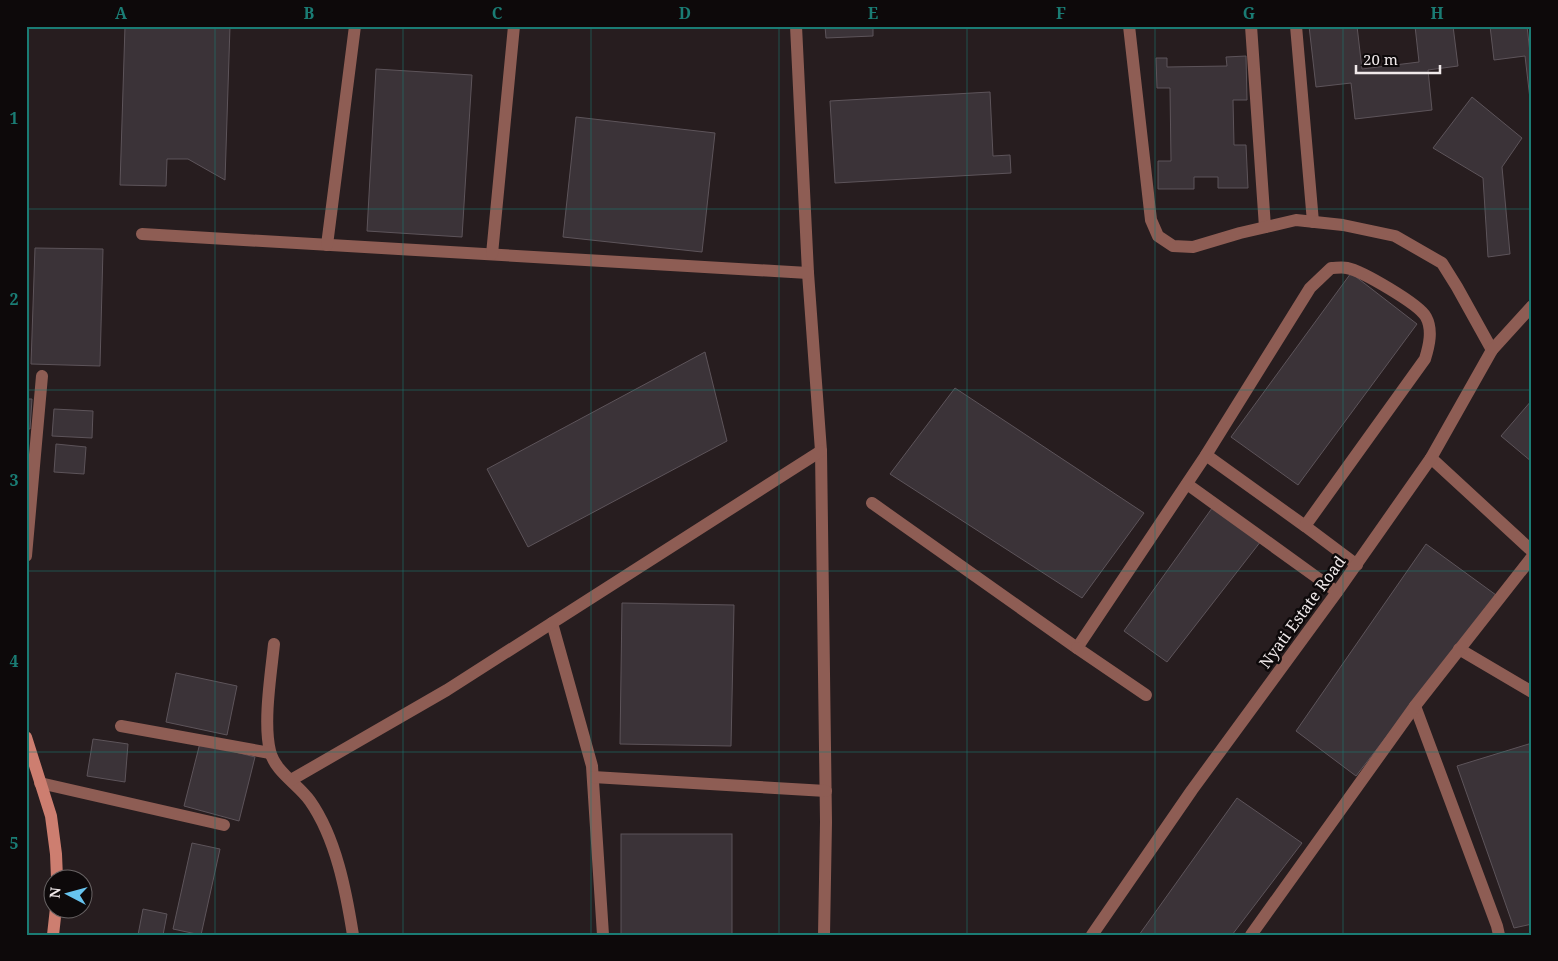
<svg xmlns="http://www.w3.org/2000/svg" width="1558" height="961" viewBox="0 0 1558 961" font-family="'Noto Serif',serif">
<style>
.building{fill:#3b3338;stroke:#5d545a}
.lines{fill:none;stroke-linecap:round;stroke-linejoin:round}
.lane{stroke:#8e5d54;stroke-width:12}
.street{stroke:#8e5d54;stroke-width:12}
.secondary{stroke:#cd7e70;stroke-width:12}
.grid{fill:none;stroke:#1a7c74;stroke-width:1;stroke-opacity:0.55}
.labels{text-anchor:middle;stroke-width:5;stroke-linejoin:round;paint-order:stroke}
.street-label{font-size:16px;fill:#f0e9ea;stroke:#0d090a}
.neatline{fill:none;stroke:#1a7c74;stroke-width:2}
.grid-label{font-size:16px;text-anchor:middle;font-weight:bold;fill:#1a7c74}
</style>
<rect width="100%" height="100%" fill="#271d1f"/>
<!-- building -->
<g class="building">
<polygon points="125,26 230,26 225,180 188,159 167,159 166,186 120,185"/>
<polygon points="825,26 873,26 873,36 826,38"/>
<polygon points="1309,26 1357,26 1362,69 1419,62 1415,26 1453,26 1458,66 1428,70 1432,110 1355,119 1351,83 1316,87"/>
<polygon points="1490,26 1527,26 1530,53 1532,53 1532,99 1530,99 1525,56 1494,60"/>
<polygon points="1246,56 1247,100 1233,100 1234,145 1246,145 1248,188 1218,188 1218,177 1194,177 1194,189 1158,189 1158,161 1171,161 1170,88 1157,88 1156,58 1167,58 1167,67 1227,66 1226,57"/>
<polygon points="376,69 472,75 462,237 367,231"/>
<polygon points="990,92 993,156 1010,155 1011,173 835,183 830,101"/>
<polygon points="1472,97 1522,138 1502,167 1510,254 1488,257 1483,178 1433,148"/>
<polygon points="576,117 715,133 702,252 563,237"/>
<polygon points="35,248 103,249 100,366 31,364"/>
<polygon points="1351,273 1417,324 1298,485 1231,437"/>
<polygon points="705,352 727,441 528,547 487,469"/>
<polygon points="955,388 1144,513 1082,598 890,474"/>
<polygon points="26,399 32,399 30,429 26,429"/>
<polygon points="1532,400 1532,462 1501,436"/>
<polygon points="54,409 93,411 92,438 52,436"/>
<polygon points="56,444 86,447 84,474 54,472"/>
<polygon points="1215,504 1261,541 1167,662 1124,631"/>
<polygon points="1426,544 1496,595 1356,776 1296,731"/>
<polygon points="622,603 734,605 731,746 620,744"/>
<polygon points="176,673 237,686 227,735 166,722"/>
<polygon points="93,739 128,744 125,782 87,776"/>
<polygon points="200,743 255,757 239,821 184,806"/>
<polygon points="1532,743 1532,924 1514,928 1457,766"/>
<polygon points="1237,798 1302,843 1232,935 1139,935"/>
<rect x="621" y="834" width="111" height="101"/>
<polygon points="192,843 220,849 201,935 173,929"/>
<polygon points="143,909 167,914 163,935 138,935"/>
</g>
<g class="lines">
<!-- lane -->
<g class="lane">
<polyline points="1251,26 1265,227"/>
<polyline points="1296,26 1313,222"/>
<polyline points="1431,458 1532,551"/>
<polyline points="1459,649 1532,692"/>
<polyline points="1415,706 1497,926 1499,935"/>
<polyline points="1251,935 1415,706 1532,557"/>
</g>
<!-- street -->
<g class="street">
<polyline points="796,26 808,273 821,451 826,822 824,935"/>
<polyline points="1129,26 1151,220 1158,236 1173,246 1193,247 1240,233 1296,220 1343,225 1395,236 1442,263 1457,287 1492,350"/>
<polyline points="142,234 808,273"/>
<polyline points="327,245 355,26"/>
<polyline points="492,254 514,26"/>
<polyline points="1206,455 1305,526"/>
<polyline points="1187,484 1337,592"/>
<path d="M872,503L1077,648L1206,455L1310,288L1331,268C1336,268 1342,267 1347,268C1362,271 1419,304 1426,317C1433,330 1429,346 1425,359L1305,526L1357,565"/>
<polyline points="26,556 42,376"/>
<polyline points="552,623 592,766 603,935"/>
<path d="M274,644C271,674 263,722 270,751C275,772 298,784 310,801C336,838 346,891 353,935"/>
<polyline points="1077,648 1146,695"/>
<polyline points="121,726 270,753"/>
<polyline points="593,777 826,791"/>
<polyline points="291,780 447,690 821,451"/>
<polyline points="40,783 224,825"/>
<polyline points="1092,935 1192,790 1337,592 1431,458 1492,350 1532,306"/>
</g>
<!-- secondary -->
<g class="secondary">
<polyline points="26,737 51,816 56,854 57,878"/>
<polyline points="53,935 56,908"/>
</g>
</g>
<!-- grid -->
<path class="grid" d="M215,26V935M403,26V935M591,26V935M779,26V935M967,26V935M1155,26V935M1343,26V935M26,209H1532M26,390H1532M26,571H1532M26,752H1532"/>
<g class="labels">
<!-- street labels -->
<g class="street-label">
<text transform="translate(1302 612) rotate(-54)" y="6">Nyati Estate Road</text>
</g>
</g>
<!-- border -->
<rect width="1558" height="961" fill="none" stroke="#0d090a" stroke-width="55"/>
<!-- north arrow -->
<g transform="translate(68 894) rotate(276)"><circle r="24" fill="#0d090a" stroke="#686364"/>
<path d="M0-4L9 19L0 12L-9 19Z" fill="#67c4ef"/>
<text y="-8" font-size="14" font-weight="bold" text-anchor="middle" fill="#f0e9ea">N</text>
</g>
<!-- scale -->
<path d="M1356 65v8h84v-8" fill="none" stroke="#f0e9ea" stroke-width="2.5"/>
<text x="1363" y="65" font-size="15" fill="#f0e9ea" stroke="#0d090a" stroke-width="4" paint-order="stroke">20 m</text>
<rect x="28" y="28" width="1502" height="906" class="neatline"/>
<g class="grid-label">
<text x="121" y="19">A</text>
<text x="309" y="19">B</text>
<text x="497" y="19">C</text>
<text x="685" y="19">D</text>
<text x="873" y="19">E</text>
<text x="1061" y="19">F</text>
<text x="1249" y="19">G</text>
<text x="1437" y="19">H</text>
<text x="14" y="124">1</text>
<text x="14" y="305">2</text>
<text x="14" y="486">3</text>
<text x="14" y="667">4</text>
<text x="14" y="849">5</text>
</g>
</svg>
